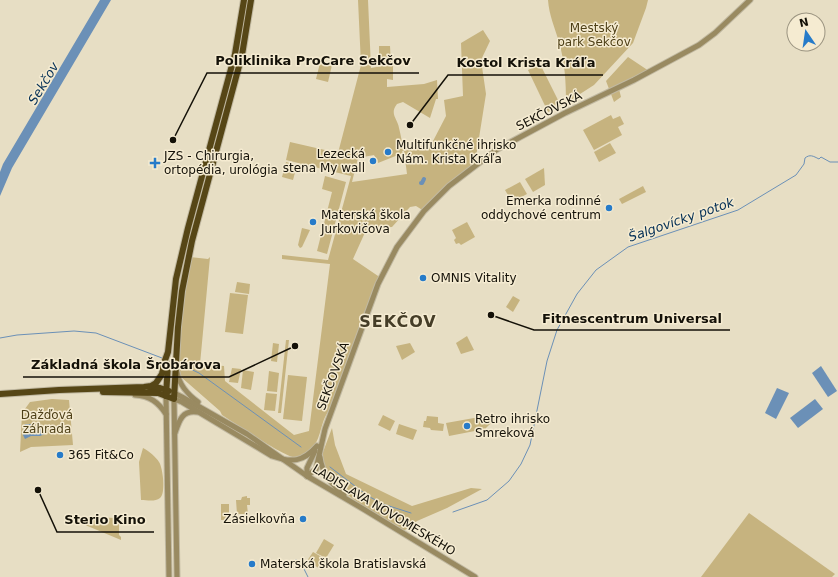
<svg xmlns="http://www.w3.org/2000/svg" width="838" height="577" viewBox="0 0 838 577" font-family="'DejaVu Sans',sans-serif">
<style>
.green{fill:#c6b37f;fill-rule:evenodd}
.water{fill:#6b90b7}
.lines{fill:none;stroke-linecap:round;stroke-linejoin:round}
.stream{stroke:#6b90b7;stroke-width:1}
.canal{stroke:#6b90b7;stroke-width:4}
.minor-casing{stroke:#c1b9a2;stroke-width:7}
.major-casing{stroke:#c1b9a2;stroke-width:8}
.minor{stroke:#998a61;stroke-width:5}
.major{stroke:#564616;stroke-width:6}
.poi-dot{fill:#267bc9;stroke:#f5ebd1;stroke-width:1.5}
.labels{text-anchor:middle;stroke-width:3;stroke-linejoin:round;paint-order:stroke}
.park-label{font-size:12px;fill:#4d3f16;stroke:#f5ebd1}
.street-label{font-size:12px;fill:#141108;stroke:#f5ebd1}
.poi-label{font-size:12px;fill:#141108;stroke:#f5ebd1;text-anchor:start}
.water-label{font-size:13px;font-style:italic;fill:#053056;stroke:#f5ebd1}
.district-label{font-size:16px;font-weight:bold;letter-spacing:1px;fill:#453d27;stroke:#f5ebd1}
.leader{fill:none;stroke:#141108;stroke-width:1.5}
.callout-dot{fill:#141108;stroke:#f5ebd1;stroke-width:1.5}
.callout-label{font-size:13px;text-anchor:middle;font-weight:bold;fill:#141108;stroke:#f5ebd1;stroke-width:3;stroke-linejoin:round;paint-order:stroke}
</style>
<rect width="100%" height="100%" fill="#e7dec4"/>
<!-- green -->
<g class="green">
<path d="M358,0H368L371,68L393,64V80L387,79V87L424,84L437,80L438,99H436L430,118L403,102L397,104C389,114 398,119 399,128C401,136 402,143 404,151L432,143L446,116L444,100L463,96L461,43L483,30L490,41L481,60L486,94L475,163L424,211L416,206L410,207L392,227L367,228L353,259L381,278L334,405C320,417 323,433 314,446C311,452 303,457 297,458C287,459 233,422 222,415L220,411L181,377L176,361L190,257L208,259L210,257L200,364L224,366L225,381L294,435L309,431L330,264L282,259V255L328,260L351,176L286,160L290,142L338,153L361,65ZM402,151H404L407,174L352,182L358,158L374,155L378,163L403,153Z"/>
<path d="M548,0H648L646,8L633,43L594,85L566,103C566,82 565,63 559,42C555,28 549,15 548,0Z"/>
<polygon points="379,46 390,46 391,64 379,64"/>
<polygon points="628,57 649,71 618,85 621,97 614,102 606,81"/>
<polygon points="320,63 332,65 328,82 316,79"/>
<polygon points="540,64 561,106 548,112 528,70"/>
<polygon points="611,115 613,119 620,116 624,124 618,127 622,135 594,150 583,130"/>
<polygon points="610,143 616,153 599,162 594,152"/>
<polygon points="286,162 297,165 293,180 282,177"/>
<polygon points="544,168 545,185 533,192 525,179"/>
<polygon points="325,176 346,182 327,254 317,251 332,192 322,189"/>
<polygon points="520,182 527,194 512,202 505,190"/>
<polygon points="643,186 646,192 622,204 619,199"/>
<polygon points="467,222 475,237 461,245 459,243 456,244 454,240 456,238 452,230"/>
<polygon points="302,228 310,230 302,247 300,248 298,245"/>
<polygon points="237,282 250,284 249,294 235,292"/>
<polygon points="230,293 248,295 243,334 225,332"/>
<polygon points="513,296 520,300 513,312 506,307"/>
<polygon points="467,336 474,350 461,354 456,343"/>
<polygon points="286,340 289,340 281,413 278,413"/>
<polygon points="273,343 279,344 277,362 271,361"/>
<polygon points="410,343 415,352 402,360 396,346"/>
<polygon points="232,368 241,369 238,383 229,382"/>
<polygon points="243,370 254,372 251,390 241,388"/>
<polygon points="269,371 279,373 277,392 267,391"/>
<polygon points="288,375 307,377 302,421 283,419"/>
<polygon points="266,393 277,394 275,411 264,410"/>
<polygon points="52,399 69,400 73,445 31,447 20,452 22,413 30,402"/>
<polygon points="383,415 395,421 390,431 378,425"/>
<polygon points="491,415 492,422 485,429 449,436 446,423"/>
<polygon points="427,416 438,417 438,423 444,424 443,431 431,430 430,428 423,427 424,421 426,421"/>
<polygon points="399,424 417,430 413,440 396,434"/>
<polygon points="332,428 335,445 346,474 412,506 471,488 482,489 447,508 417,521 401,533 342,491 328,477 320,460"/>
<path d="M143,448C149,451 156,457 159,462C163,468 166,494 160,498C155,502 147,500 141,500L139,462Z"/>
<polygon points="247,496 247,498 250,498 250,505 247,505 248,514 237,514 236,500 241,500 242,497"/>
<rect x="221" y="504" width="8" height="16"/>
<polygon points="749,513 835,574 832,577 701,577"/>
<polygon points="78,517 119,518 119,535 121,537 121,540 78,522"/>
<polygon points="324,539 334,545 326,558 316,553"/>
<polygon points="313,552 327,560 322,570 307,561"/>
</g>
<!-- water -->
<g class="water">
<polygon points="100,0 111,0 12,168 0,196 0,172 3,164"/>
<polygon points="821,366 837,391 828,397 812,373"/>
<polygon points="777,388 789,393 776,419 765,413"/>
<polygon points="815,399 823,409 798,428 790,418"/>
<polygon points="25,424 31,424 35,430 42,429 45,432 45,434 40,436 31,436 25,439 23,435 24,426"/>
</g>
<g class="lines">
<!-- stream -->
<g class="stream">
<polyline points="0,338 17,335 74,331 96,333 162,358"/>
<polyline points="182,365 199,373 301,447"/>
<polyline points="330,467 368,496 383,504 411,513"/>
<path d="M453,512L487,500L509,481L521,464L530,445L547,361L557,330L577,294L596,270L628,247L738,210L796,175L804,164L805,158C810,154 813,156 819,159L821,157L830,162H838"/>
<polyline points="296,560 301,563 308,577"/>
</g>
<!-- canal -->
<polyline class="canal" points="421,183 422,183 424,179"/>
<defs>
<g id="minor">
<path d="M177,372C179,384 188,395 198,402"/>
<polyline points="174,393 182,397 247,434 307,476 365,510 475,577"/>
<path d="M135,395C150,396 158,402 166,414"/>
<polyline points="166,396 169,577"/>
<path d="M175,433C179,421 182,410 197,412"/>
<path d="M320,457C322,474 332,484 344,495"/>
<polyline points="307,476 316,469 325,429 378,284 397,247 424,211 449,186 496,150 565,113 634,80 699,45 715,33 750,0"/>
<polyline points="307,476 307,468 315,451"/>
<path d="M177,577L174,399L182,402L272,456C292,463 303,462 317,446"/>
</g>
<g id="major">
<polyline points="149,387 160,388 169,391"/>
<polyline points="103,392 158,393 174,399 178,327 182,291 192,241 242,55 251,0"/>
<polyline points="0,394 59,390 144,387 151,386 156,383 162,374 164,363 168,352 176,279 188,228 235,54 244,0"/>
<polyline points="166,396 168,364"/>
</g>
</defs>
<!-- minor casing -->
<use href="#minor" class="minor-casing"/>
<!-- major casing -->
<use href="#major" class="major-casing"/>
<!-- minor -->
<use href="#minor" class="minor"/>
<!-- major -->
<use href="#major" class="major"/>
</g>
<!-- markers -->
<g class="poi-dot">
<circle cx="388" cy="152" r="4"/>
<circle cx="373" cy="161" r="4"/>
<path d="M153 157h4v4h4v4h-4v4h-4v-4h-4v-4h4z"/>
<circle cx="609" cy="208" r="4"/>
<circle cx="313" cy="222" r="4"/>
<circle cx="423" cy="278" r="4"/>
<circle cx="467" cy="426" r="4"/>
<circle cx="60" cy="455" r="4"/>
<circle cx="303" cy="519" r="4"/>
<circle cx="252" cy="564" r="4"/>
</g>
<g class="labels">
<!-- park labels -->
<g class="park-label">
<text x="594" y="32">Mestský<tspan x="594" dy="14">park Sekčov</tspan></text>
<text x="47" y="419">Dažďová<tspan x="47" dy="14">záhrada</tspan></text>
</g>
<!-- street labels -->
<g class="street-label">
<text transform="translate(549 111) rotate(-27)" y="4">SEKČOVSKÁ</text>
<text transform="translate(333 376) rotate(-70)" y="4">SEKČOVSKÁ</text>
<text transform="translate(384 510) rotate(31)" y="4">LADISLAVA NOVOMESKÉHO</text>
</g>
<!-- poi labels -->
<g class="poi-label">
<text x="396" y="149">Multifunkčné ihrisko<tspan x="396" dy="14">Nám. Krista Kráľa</tspan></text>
<text x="365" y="158" text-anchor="end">Lezecká<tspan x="365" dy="14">stena My wall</tspan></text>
<text x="164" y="160">JZS - Chirurgia,<tspan x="164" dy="14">ortopédia, urológia</tspan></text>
<text x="601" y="205" text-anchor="end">Emerka rodinné<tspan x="601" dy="14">oddychové centrum</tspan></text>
<text x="321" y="219">Materská škola<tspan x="321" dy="14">Jurkovičova</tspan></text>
<text x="431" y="282">OMNIS Vitality</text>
<text x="475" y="423">Retro ihrisko<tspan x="475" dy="14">Smreková</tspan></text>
<text x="68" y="459">365 Fit&amp;Co</text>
<text x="295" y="523" text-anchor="end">Zásielkovňa</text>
<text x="260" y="568">Materská škola Bratislavská</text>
</g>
<!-- water labels -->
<g class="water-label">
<text transform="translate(43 83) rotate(-59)" y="5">Sekčov</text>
<text transform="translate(681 219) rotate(-19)" y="5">Šalgovícky potok</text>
</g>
<!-- district labels -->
<g class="district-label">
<text x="398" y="327">SEKČOV</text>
</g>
</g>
<!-- callouts -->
<path class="leader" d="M173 140L207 73H419M410 125L448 75H603M491 315L534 330H730M295 346L229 377H23M38 490L57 532H154"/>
<g class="callout-dot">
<circle cx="173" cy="140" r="4"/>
<circle cx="410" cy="125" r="4"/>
<circle cx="491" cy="315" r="4"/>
<circle cx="295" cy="346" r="4"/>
<circle cx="38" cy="490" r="4"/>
</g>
<g class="callout-label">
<text x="313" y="65">Poliklinika ProCare Sekčov</text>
<text x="526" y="67">Kostol Krista Kráľa</text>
<text x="632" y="323">Fitnescentrum Universal</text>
<text x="126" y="369">Základná škola Šrobárova</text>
<text x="105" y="524">Sterio Kino</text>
</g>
<!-- north arrow -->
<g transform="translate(806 32) rotate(347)"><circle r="19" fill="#f5ebd1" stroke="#9b9481"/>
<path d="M0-3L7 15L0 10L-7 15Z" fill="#267bc9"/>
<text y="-6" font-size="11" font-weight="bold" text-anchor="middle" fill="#141108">N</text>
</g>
</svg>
